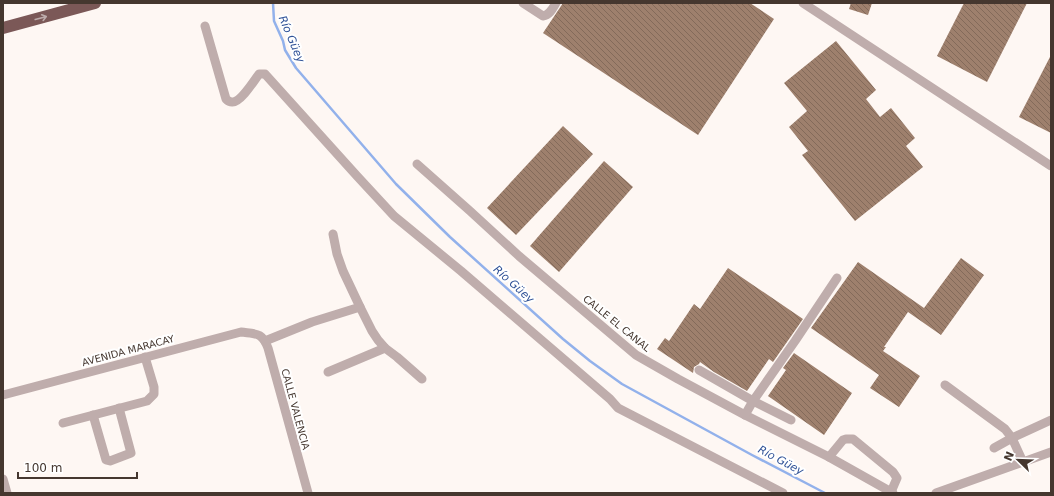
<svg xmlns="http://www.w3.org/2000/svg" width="1054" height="496" viewBox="0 0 1054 496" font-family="'DejaVu Sans',sans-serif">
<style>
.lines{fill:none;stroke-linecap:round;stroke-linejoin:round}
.stream{stroke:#92b1eb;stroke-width:2.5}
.building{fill:url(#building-back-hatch)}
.minor{stroke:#bfadac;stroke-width:9}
.highway{stroke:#7b5857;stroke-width:12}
.oneway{stroke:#bdacab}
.labels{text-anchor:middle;stroke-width:4;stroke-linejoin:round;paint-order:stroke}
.street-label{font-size:10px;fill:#45372f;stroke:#fff}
.water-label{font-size:11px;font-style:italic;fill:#305297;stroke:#fff}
</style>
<defs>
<pattern id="building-back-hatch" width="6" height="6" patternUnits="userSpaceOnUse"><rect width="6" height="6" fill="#9e806d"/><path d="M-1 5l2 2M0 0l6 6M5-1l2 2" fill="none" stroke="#836a5a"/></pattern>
</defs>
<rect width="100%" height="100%" fill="#fef7f3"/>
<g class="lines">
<!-- stream -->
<polyline class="stream" points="273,3 274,21 283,41 285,50 296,68 396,184 450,237 563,339 590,361 622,384 752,455 825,493"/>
</g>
<!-- building -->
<g class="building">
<polygon points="563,3 750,3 774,19 698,135 543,33"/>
<polygon points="851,3 872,3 868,15 849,9"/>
<polygon points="964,3 1027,3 987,82 937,56"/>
<polygon points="836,41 876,90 866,99 880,117 891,108 915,138 906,146 923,167 855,221 802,155 808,151 789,127 807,111 784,83"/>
<polygon points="1051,55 1051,133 1019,117"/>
<polygon points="563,126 593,154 516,235 487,208"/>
<polygon points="604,161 633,187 559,272 530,246"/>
<polygon points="961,258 984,275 941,335 908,312 884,347 886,347 883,351 920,376 899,407 870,388 879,375 811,328 858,262 924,308"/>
<polygon points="728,268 803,319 773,362 769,359 747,391 714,372 700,362 699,364 694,367 693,373 657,349 665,338 669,341 694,304 700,309"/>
<polygon points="794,353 852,393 824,435 768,396 786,370 783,368"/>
</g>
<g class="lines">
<!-- minor -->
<g class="minor">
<path d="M523,3L543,16C550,15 553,8 556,3"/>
<polyline points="803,3 1051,166"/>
<path d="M205,26L226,99C227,100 230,102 232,102C240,103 254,81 259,74H265L357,176L394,216L461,271L610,399L618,408L783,493"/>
<polyline points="417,164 470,211 519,256 636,355 678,379 745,415 829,457 893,493"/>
<polyline points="360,307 372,331 378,340 385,348 397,357 422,379"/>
<polyline points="265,341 312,322 360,307 343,271 337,254 333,234"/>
<polyline points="699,370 753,401 791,420"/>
<polyline points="328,372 385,348"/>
<polyline points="945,385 1005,429 1012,438 1023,462"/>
<path d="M3,395L241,332C256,334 262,332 268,348L308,493"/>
<polyline points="93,415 106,460 110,461 131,453 119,408"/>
<polyline points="745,415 753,401 795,341 837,278"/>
<polyline points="63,423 147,401 154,394 154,387 145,357"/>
<polyline points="994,448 1012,438 1051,420"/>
<polyline points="829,457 843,440 846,439 853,439 893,472 897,478 891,492"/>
<polyline points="3,479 7,493"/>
<polyline points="936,493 1051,452"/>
</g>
<!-- highway -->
<polyline class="highway" points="3,28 95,3"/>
</g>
<!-- one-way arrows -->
<defs><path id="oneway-shaft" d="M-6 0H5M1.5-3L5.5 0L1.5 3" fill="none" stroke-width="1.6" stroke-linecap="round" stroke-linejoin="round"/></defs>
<use class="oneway" href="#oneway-shaft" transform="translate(41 18) rotate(-15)"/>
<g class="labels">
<!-- street labels -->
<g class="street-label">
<text transform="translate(617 323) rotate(39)" y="4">CALLE EL CANAL</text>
<text transform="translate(128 350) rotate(-15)" y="4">AVENIDA MARACAY</text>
<text transform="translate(296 409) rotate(75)" y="4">CALLE VALENCIA</text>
</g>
<!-- water labels -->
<g class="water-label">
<text transform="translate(292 39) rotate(67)" y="4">Río Güey</text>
<text transform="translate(514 284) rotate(42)" y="4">Río Güey</text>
<text transform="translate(781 460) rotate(28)" y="4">Río Güey</text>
</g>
</g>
<!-- border -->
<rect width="1054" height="496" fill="none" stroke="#45372f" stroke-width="8"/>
<!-- north arrow -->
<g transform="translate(1018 460) rotate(293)" stroke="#ffffff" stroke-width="3" paint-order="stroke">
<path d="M0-3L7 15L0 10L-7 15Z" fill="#45372f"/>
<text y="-6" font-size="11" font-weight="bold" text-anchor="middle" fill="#45372f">N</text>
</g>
<!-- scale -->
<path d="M18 472v6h119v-6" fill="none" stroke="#45372f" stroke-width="2"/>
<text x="24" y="472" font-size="12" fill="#45372f" stroke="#ffffff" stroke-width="3" paint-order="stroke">100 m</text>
</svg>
